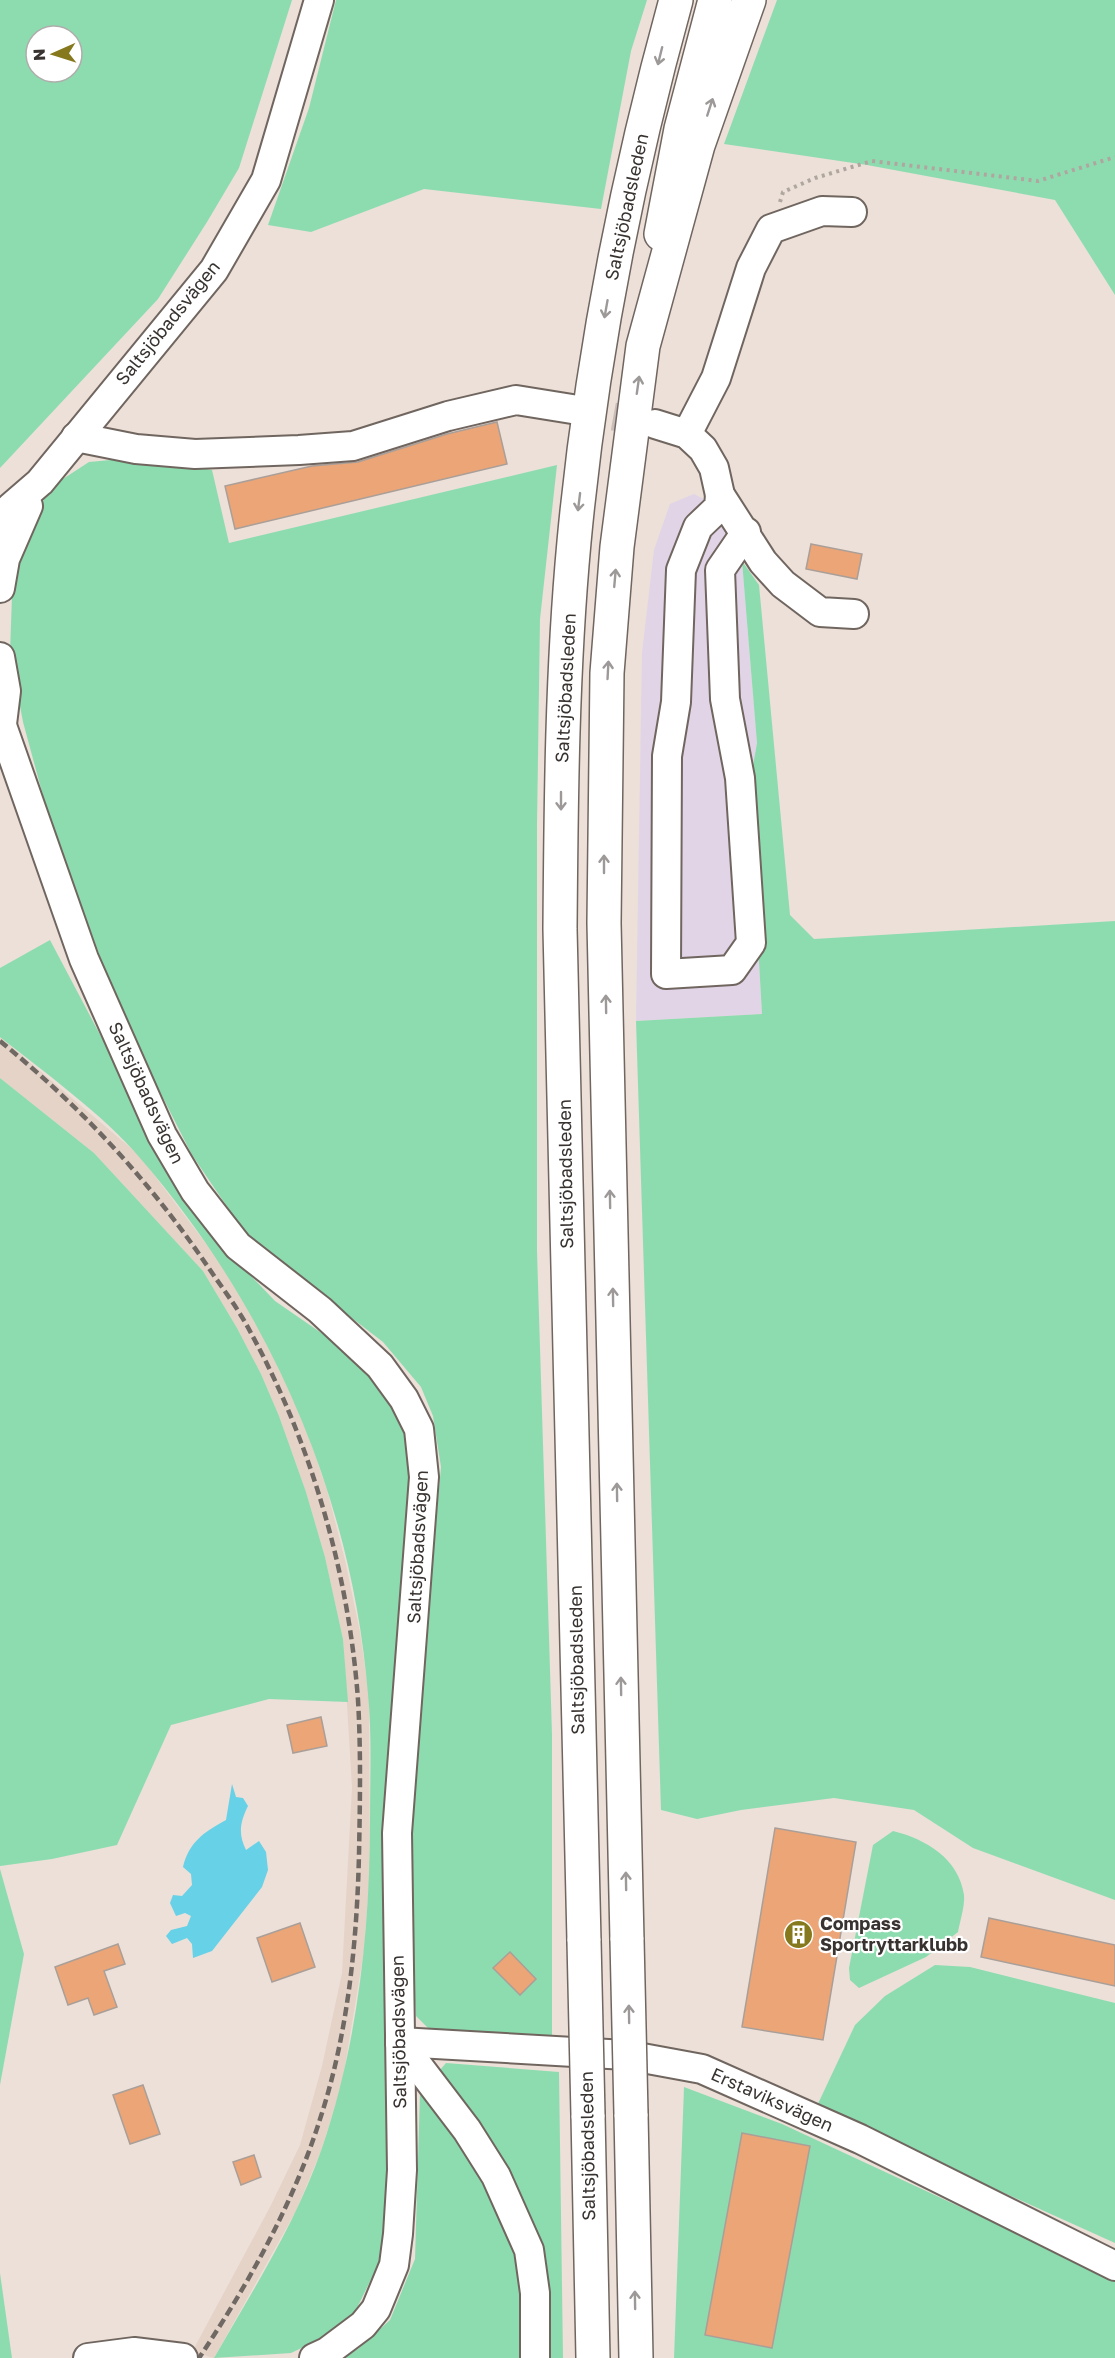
<svg xmlns="http://www.w3.org/2000/svg" width="1115" height="2358" viewBox="0 0 1115 2358" font-family="'Golos Text',sans-serif">
<style>
.industrial{fill:#e1d4e7}
.built{fill:#e5d3c7}
.green{fill:#8ddcaf;fill-rule:evenodd}
.water{fill:#66d1e7}
.building{fill:#eba577;stroke:#aa9f98;stroke-width:1.5}
.lines{fill:none;stroke-linecap:round;stroke-linejoin:round}
.minor-tunnel{stroke:#c8bdb7;stroke-width:28;stroke-dasharray:28 14;stroke-linecap:butt}
.minor-casing{stroke:#70665f;stroke-width:32}
.major-casing{stroke:#70665f;stroke-width:36}
.highway-casing{stroke:#70665f;stroke-width:36}
.path{stroke:#b0a6a0;stroke-width:4;stroke-dasharray:3 4.5;stroke-linecap:butt}
.minor{stroke:#fff;stroke-width:28}
.major{stroke:#fff;stroke-width:33}
.highway{stroke:#fff;stroke-width:33}
.rail{stroke:#6f6863;stroke-width:4.5;stroke-dasharray:9 4.5;stroke-linecap:butt}
.highway-bridge-casing{stroke:#70665f;stroke-width:36;stroke-linecap:butt}
.highway-bridge{stroke:#fff;stroke-width:33}
.oneway{stroke:#9c9998}
.labels{text-anchor:middle;stroke-width:4.5;stroke-linejoin:round;paint-order:stroke}
.street-label{font-size:18px;fill:#383330;stroke:#fff}
.poi-label{font-size:18px;font-weight:bold;fill:#383330;stroke:#fff;text-anchor:start}
</style>
<rect width="100%" height="100%" fill="#ece0d9"/>
<!-- industrial -->
<polygon class="industrial" points="694,494 719,507 742,561 757,743 749,788 762,1014 636,1021 642,653 654,550 670,504"/>
<!-- built -->
<polygon class="built" points="0,1037 139,1155 228,1273 274,1356 301,1414 327,1490 345,1560 360,1632 369,1695 370,1872 364,1951 342,2084 321,2151 296,2211 214,2358 192,2352 270,2207 300,2145 322,2066 342,1973 352,1787 343,1639 325,1557 306,1492 279,1416 261,1374 237,1328 203,1271 94,1153 0,1078"/>
<!-- green -->
<g class="green">
<path d="M0,0H292L239,168L207,222L158,299L0,468ZM36,36H72V72H36Z"/>
<polygon points="336,0 647,0 631,51 601,209 424,189 311,232 268,225 309,108"/>
<polygon points="777,0 1115,0 1115,295 1055,200 867,165 724,144"/>
<polygon points="143,457 212,470 229,543 557,465 540,619 537,826 537,1251 552,1734 552,2035 432,2032 416,2016 410,1922 408,1832 441,1467 433,1416 421,1387 383,1342 249,1239 192,1155 122,1017 48,814 23,722 10,653 12,595 22,548 49,488 89,462"/>
<polygon points="742,561 759,585 790,915 814,939 1115,921 1115,1900 973,1848 914,1810 834,1798 741,1810 697,1819 661,1810 636,1021 762,1014 749,788 757,743"/>
<path d="M50,940L181,1188L229,1253L275,1301L346,1350L393,1397L410,1433L416,1467L386,1872V2211L382,2257L356,2310L329,2335L291,2353L214,2358C253,2290 296,2223 322,2148C358,2042 370,1931 370,1820C370,1778 372,1735 368,1694C352,1496 269,1307 140,1158C105,1116 44,1072 0,1037V968Z"/>
<polygon points="0,1078 94,1153 203,1271 237,1328 261,1374 279,1416 306,1492 325,1557 343,1639 348,1702 269,1699 171,1725 117,1845 52,1859 0,1866"/>
<path d="M893,1831C926,1839 959,1859 964,1895C965,1906 960,1921 958,1932L926,1957L859,1988L850,1980L849,1968L873,1845Z"/>
<polygon points="0,1869 24,1954 0,2085"/>
<polygon points="935,1965 970,1967 1115,2003 1115,2243 816,2108 855,2025 885,1996"/>
<polygon points="446,2063 559,2072 563,2358 341,2358 358,2349 390,2320 415,2259 420,2093"/>
<polygon points="684,2087 782,2124 1115,2279 1115,2358 674,2358"/>
<polygon points="0,2273 12,2358 0,2358"/>
</g>
<!-- water -->
<path class="water" d="M232,1784L236,1797L243,1798L248,1806C240,1822 238,1834 246,1850L259,1841L266,1852L268,1870L262,1887L212,1951L193,1958L192,1944L187,1938L172,1944L166,1936L171,1930L187,1926L191,1916L185,1913L176,1916L170,1903L173,1895L182,1896L192,1885L191,1874L183,1867C189,1842 204,1832 226,1820Z"/>
<!-- building -->
<g class="building">
<polygon points="497,422 507,464 235,529 225,486 312,466 358,462 447,434"/>
<polygon points="811,544 862,554 857,579 806,569"/>
<polygon points="321,1717 327,1746 293,1753 287,1725"/>
<polygon points="775,1828 856,1842 823,2040 742,2027"/>
<polygon points="989,1918 1115,1945 1115,1986 981,1957"/>
<polygon points="300,1923 315,1967 272,1982 257,1938"/>
<polygon points="118,1944 125,1964 104,1971 117,2007 94,2015 88,1998 68,2005 55,1967"/>
<polygon points="510,1952 536,1979 520,1995 493,1968"/>
<polygon points="143,2085 160,2134 130,2144 113,2095"/>
<polygon points="742,2133 810,2146 772,2348 705,2335"/>
<polygon points="254,2155 261,2177 241,2185 233,2162"/>
</g>
<g class="lines">
<!-- minor-tunnel -->
<polyline class="minor-tunnel" points="572,409 655,424"/>
<defs>
<g id="minor">
<polyline points="655,424 687,434 703,449 714,468 720,495 763,562 783,584 820,612 854,614"/>
<polyline points="687,434 716,378 751,268 771,229 822,211 852,212"/>
<polyline points="76,437 136,449 195,454 299,450 353,446 448,416 516,400 572,409"/>
<polyline points="720,495 719,507 698,527 681,570 676,702 667,756 666,974 732,970 751,943 740,778 725,699 720,570 746,532"/>
<polyline points="0,525 11,507 40,482 214,270 266,180 319,0"/>
<polyline points="0,588 5,559 28,506"/>
<polyline points="0,657 6,691 2,724"/>
<polyline points="0,720 84,959 162,1135 195,1191 238,1246 320,1310 380,1366 404,1399 419,1429 424,1477 397,1833 402,2170 398,2234 394,2265 376,2309 363,2325 327,2352 314,2358"/>
<polyline points="400,2042 626,2055 702,2069 860,2139 1115,2266"/>
<polyline points="400,2042 467,2130 496,2176 529,2250 535,2293 535,2358"/>
<polyline points="88,2358 134,2352 183,2358"/>
</g>
<polyline id="major" points="661,234 681,129 715,0"/>
<g id="highway">
<polyline points="627,1940 604,923 607,673 617,547 643,346 698,145 749,0"/>
<path d="M584,1941L560,929C561,800 562,671 574,542C591,359 627,177 676,0"/>
<polyline points="631,2114 636,2358"/>
<polyline points="588,2115 593,2358"/>
</g>
</defs>
<!-- minor casing -->
<use href="#minor" class="minor-casing"/>
<!-- major casing -->
<use href="#major" class="major-casing"/>
<!-- highway casing -->
<use href="#highway" class="highway-casing"/>
<!-- path -->
<polyline class="path" points="780,202 783,192 815,178 872,161 1038,181 1115,157"/>
<!-- minor -->
<use href="#minor" class="minor"/>
<!-- major -->
<use href="#major" class="major"/>
<!-- highway -->
<use href="#highway" class="highway"/>
<!-- rail -->
<path class="rail" d="M0,1041C81,1107 149,1180 208,1267C223,1289 240,1311 252,1335C312,1445 349,1575 358,1700C361,1751 360,1803 359,1854C357,1941 348,2033 321,2116C294,2203 249,2283 199,2358"/>
<defs>
<g id="highway-bridge">
<polyline points="627,1940 631,2114"/>
<polyline points="584,1941 588,2115"/>
</g>
</defs>
<!-- highway-bridge casing -->
<use href="#highway-bridge" class="highway-bridge-casing"/>
<!-- highway-bridge -->
<use href="#highway-bridge" class="highway-bridge"/>
</g>
<!-- one-way arrows -->
<defs><path id="oneway-shaft" d="M-6 0H5M1.5-3L5.5 0L1.5 3" fill="none" stroke-width="1.6" stroke-linecap="round" stroke-linejoin="round" transform="scale(1.5)"/></defs>
<g class="oneway">
<use href="#oneway-shaft" transform="translate(660 56) rotate(104)"/>
<use href="#oneway-shaft" transform="translate(710 107) rotate(-72)"/>
<use href="#oneway-shaft" transform="translate(606 309) rotate(100)"/>
<use href="#oneway-shaft" transform="translate(638 385) rotate(-82)"/>
<use href="#oneway-shaft" transform="translate(579 502) rotate(97)"/>
<use href="#oneway-shaft" transform="translate(615 578) rotate(-85)"/>
<use href="#oneway-shaft" transform="translate(608 670) rotate(-87)"/>
<use href="#oneway-shaft" transform="translate(561 801) rotate(90)"/>
<use href="#oneway-shaft" transform="translate(604 864) rotate(-90)"/>
<use href="#oneway-shaft" transform="translate(606 1004) rotate(-91)"/>
<use href="#oneway-shaft" transform="translate(610 1199) rotate(-91)"/>
<use href="#oneway-shaft" transform="translate(613 1297) rotate(-91)"/>
<use href="#oneway-shaft" transform="translate(617 1492) rotate(-91)"/>
<use href="#oneway-shaft" transform="translate(621 1686) rotate(-91)"/>
<use href="#oneway-shaft" transform="translate(626 1881) rotate(-91)"/>
<use href="#oneway-shaft" transform="translate(629 2014) rotate(-91)"/>
<use href="#oneway-shaft" transform="translate(635 2300) rotate(-91)"/>
</g>
<!-- icons -->
<defs>
<symbol id="building-disc" viewBox="-11 -11 22 22"><circle r="9.5" fill="#86791d" stroke="#fff"/><path d="M-4-6H4V6H1V3H-1V6H-4ZM-2.5-4.3h1.7v1.8h-1.7ZM.8-4.3h1.7v1.8H.8ZM-2.5-1h1.7V.8h-1.7ZM.8-1h1.7V.8H.8Z" fill="#fff"/></symbol>
</defs>
<g fill-rule="evenodd">
<use href="#building-disc" x="782" y="1918" width="33" height="33"/>
</g>
<g class="labels">
<!-- street labels -->
<g class="street-label">
<text transform="translate(627 207) rotate(-78)" y="6">Saltsjöbadsleden</text>
<text transform="translate(168 323) rotate(-51)" y="6">Saltsjöbadsvägen</text>
<text transform="translate(566 688) rotate(-87)" y="6">Saltsjöbadsleden</text>
<text transform="translate(146 1093) rotate(65)" y="6">Saltsjöbadsvägen</text>
<text transform="translate(566 1174) rotate(-91)" y="6">Saltsjöbadsleden</text>
<text transform="translate(418 1547) rotate(-87)" y="6">Saltsjöbadsvägen</text>
<text transform="translate(577 1660) rotate(-91)" y="6">Saltsjöbadsleden</text>
<text transform="translate(399 2032) rotate(-91)" y="6">Saltsjöbadsvägen</text>
<text transform="translate(772 2100) rotate(24)" y="6">Erstaviksvägen</text>
<text transform="translate(588 2146) rotate(-91)" y="6">Saltsjöbadsleden</text>
</g>
<!-- poi labels -->
<g class="poi-label">
<text x="820" y="1930">Compass<tspan x="820" dy="21">Sportryttarklubb</tspan></text>
</g>
</g>
<!-- north arrow -->
<g transform="translate(54 54) rotate(267)"><circle r="28" fill="#ffffff" stroke="#afadac" stroke-width="1.5"/>
<path d="M0-4.5L10 22L0 15L-10 22Z" fill="#86791d"/>
<text y="-9" font-size="16" font-weight="bold" text-anchor="middle" fill="#383330">N</text>
</g>
</svg>
